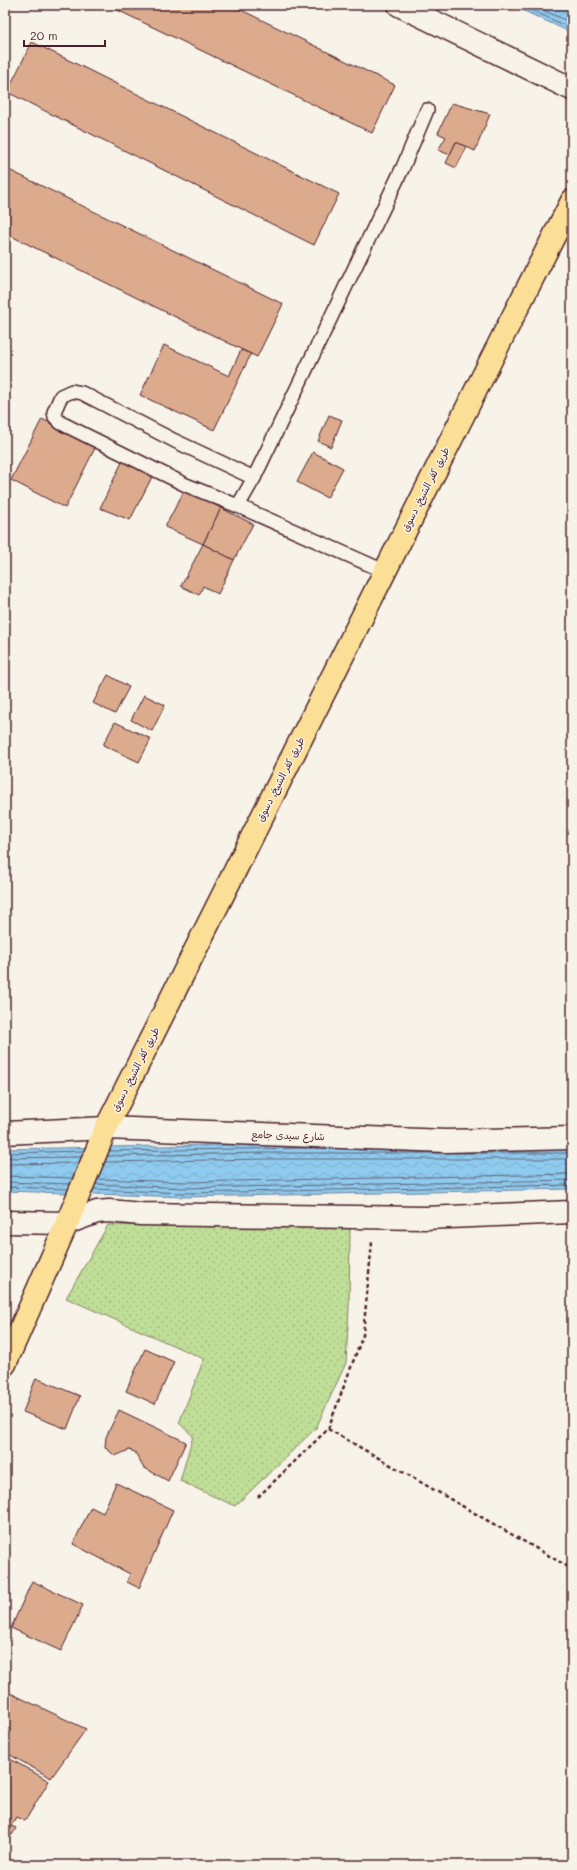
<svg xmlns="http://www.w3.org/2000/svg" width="577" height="1870" viewBox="0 0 577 1870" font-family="Mali,'Playpen Sans Arabic',sans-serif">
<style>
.grass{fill:url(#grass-dots);stroke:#847e61}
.water{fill:url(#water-waves);stroke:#7386a0}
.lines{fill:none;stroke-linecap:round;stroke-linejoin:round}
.shore{stroke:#656479;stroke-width:1}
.building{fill:#dcab8e;stroke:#4a1f2b}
.service-casing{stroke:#4a1f2b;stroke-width:16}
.minor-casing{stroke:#4a1f2b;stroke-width:25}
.tertiary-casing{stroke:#4a1f2b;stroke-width:25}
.primary-casing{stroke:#4a1f2b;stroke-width:25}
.path{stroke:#4a1f2b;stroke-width:2.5;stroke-dasharray:4 3;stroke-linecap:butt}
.service{stroke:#f7f3e8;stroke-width:13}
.minor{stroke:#f7f3e8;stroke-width:22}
.tertiary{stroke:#f7f3e8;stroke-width:22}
.primary{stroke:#fbdf96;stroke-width:22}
.labels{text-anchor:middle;stroke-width:3;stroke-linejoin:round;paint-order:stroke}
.street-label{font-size:10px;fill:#4a1f2b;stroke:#f7f3e8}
</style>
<defs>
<pattern id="grass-dots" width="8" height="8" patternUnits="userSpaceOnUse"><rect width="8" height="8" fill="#bfde97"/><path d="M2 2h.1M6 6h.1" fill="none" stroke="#a6be82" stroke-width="1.8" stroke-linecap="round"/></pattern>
<pattern id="water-waves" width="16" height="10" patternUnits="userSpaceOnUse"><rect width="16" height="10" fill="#8ecbee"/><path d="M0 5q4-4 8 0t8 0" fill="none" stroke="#7caecc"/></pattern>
</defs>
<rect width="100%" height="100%" fill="#f7f3e8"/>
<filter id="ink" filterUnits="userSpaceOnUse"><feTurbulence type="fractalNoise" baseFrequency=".025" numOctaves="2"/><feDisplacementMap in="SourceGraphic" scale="8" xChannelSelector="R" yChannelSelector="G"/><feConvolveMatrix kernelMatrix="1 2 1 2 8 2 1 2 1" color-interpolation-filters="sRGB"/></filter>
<g filter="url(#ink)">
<!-- grass -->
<polygon class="grass" points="108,1225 350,1228 349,1308 346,1363 316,1428 235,1506 180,1481 193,1436 179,1423 204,1359 66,1298"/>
<!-- water -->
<g class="water">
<polygon points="511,5 572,5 572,33"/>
<polygon points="266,1144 572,1144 572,1189 185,1197 5,1191 5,1149"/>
</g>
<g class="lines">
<!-- shore -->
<g class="shore">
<polyline points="521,5 572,29"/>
<polyline points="532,5 572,23"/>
<polyline points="110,1151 307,1148"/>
<polyline points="5,1153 83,1151"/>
<polyline points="455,1153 572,1153"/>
<polyline points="107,1156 266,1153 440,1153"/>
<polyline points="5,1158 81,1157"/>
<polyline points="105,1162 266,1159 572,1159"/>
<polyline points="5,1164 79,1163"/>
<polyline points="5,1176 73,1178"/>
<polyline points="98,1179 185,1182 572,1174"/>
<polyline points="5,1182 70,1184"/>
<polyline points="96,1184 185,1188 572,1180"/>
<polyline points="5,1187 68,1189"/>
<polyline points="94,1189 185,1193 572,1185"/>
</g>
</g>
<!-- building -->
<g class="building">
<polygon points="107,5 231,5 395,85 372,133"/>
<polygon points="32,42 339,194 314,245 7,92"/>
<polygon points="452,103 490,114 475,151 456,142 450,155 438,150 446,137 438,133"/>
<polygon points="456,142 467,147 456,168 446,163"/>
<polygon points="5,168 283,304 257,357 5,233"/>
<polygon points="164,345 229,376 241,350 251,354 214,430 140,395"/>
<polygon points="329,415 342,420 331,447 318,441"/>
<polygon points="42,419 96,446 65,508 11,480"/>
<polygon points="313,452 343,468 327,498 297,482"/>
<polygon points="123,460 154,473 130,520 100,508"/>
<polygon points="185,489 221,508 203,544 165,527"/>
<polygon points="221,508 253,524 234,560 203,544"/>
<polygon points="203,544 234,560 218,594 203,586 199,595 181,586"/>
<polygon points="108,675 129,687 115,714 93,703"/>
<polygon points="144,695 165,705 152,731 131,720"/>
<polygon points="115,722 151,739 139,762 103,745"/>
<polygon points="145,1349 174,1362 155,1404 126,1391"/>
<polygon points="36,1378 80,1396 67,1429 23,1412"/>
<polygon points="119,1410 186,1442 168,1481 143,1467 135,1452 129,1450 115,1456 105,1447 106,1437"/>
<polygon points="116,1483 173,1510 139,1588 127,1582 130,1574 73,1544 91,1507 103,1513"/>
<polygon points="32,1581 83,1605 61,1651 11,1628"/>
<polygon points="8,1692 86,1729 51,1778 5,1752 5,1698"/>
<polygon points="5,1756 49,1781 25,1821 16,1817 11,1826 16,1828 12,1835 8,1835 5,1833"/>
</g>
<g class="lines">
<defs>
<g id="service">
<polyline points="254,478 175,441 82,393 72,391 61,396 54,412 55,417 61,423 186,485 238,506 384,571"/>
<polyline points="238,506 254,478 403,167 427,110"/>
</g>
<g id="minor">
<polyline points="399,5 572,89"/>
<polyline points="5,1222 67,1223 97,1212 109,1211 141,1214 425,1218 572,1212"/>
</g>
<polyline id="tertiary" points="5,1133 106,1128 446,1141 572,1138"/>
<polyline id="primary" points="5,1364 67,1223 106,1128 503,336 572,201"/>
</defs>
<!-- service casing -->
<use href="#service" class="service-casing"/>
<!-- minor casing -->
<use href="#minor" class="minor-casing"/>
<!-- tertiary casing -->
<use href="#tertiary" class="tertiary-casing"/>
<!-- primary casing -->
<use href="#primary" class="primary-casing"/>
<!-- path -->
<g class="path">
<polyline points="328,1429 572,1569"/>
<polyline points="258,1497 328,1429 363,1335 372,1242"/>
</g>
<!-- service -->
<use href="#service" class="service"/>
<!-- minor -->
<use href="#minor" class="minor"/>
<!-- tertiary -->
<use href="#tertiary" class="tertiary"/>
<!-- primary -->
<use href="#primary" class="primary"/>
</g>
</g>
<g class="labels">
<!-- street labels -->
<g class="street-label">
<text transform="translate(425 489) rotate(-63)" y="4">طريق كفر الشيخ, دسوق</text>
<text transform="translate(280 779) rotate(-63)" y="4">طريق كفر الشيخ, دسوق</text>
<text transform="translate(135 1069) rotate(-63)" y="4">طريق كفر الشيخ, دسوق</text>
<text transform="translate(288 1135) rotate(2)" y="4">شارع سيدى جامع</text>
</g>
</g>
<!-- margin -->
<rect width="577" height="1870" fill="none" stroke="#f7f3e8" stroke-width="20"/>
<rect x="10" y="10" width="557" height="1850" fill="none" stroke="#4a1f2b" stroke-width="1.5" filter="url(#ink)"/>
<!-- scale -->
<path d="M24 40v6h81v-6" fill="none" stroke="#4a1f2b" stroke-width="2"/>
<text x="30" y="40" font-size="12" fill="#4a1f2b" stroke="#f7f3e8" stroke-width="3" paint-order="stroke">20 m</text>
</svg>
